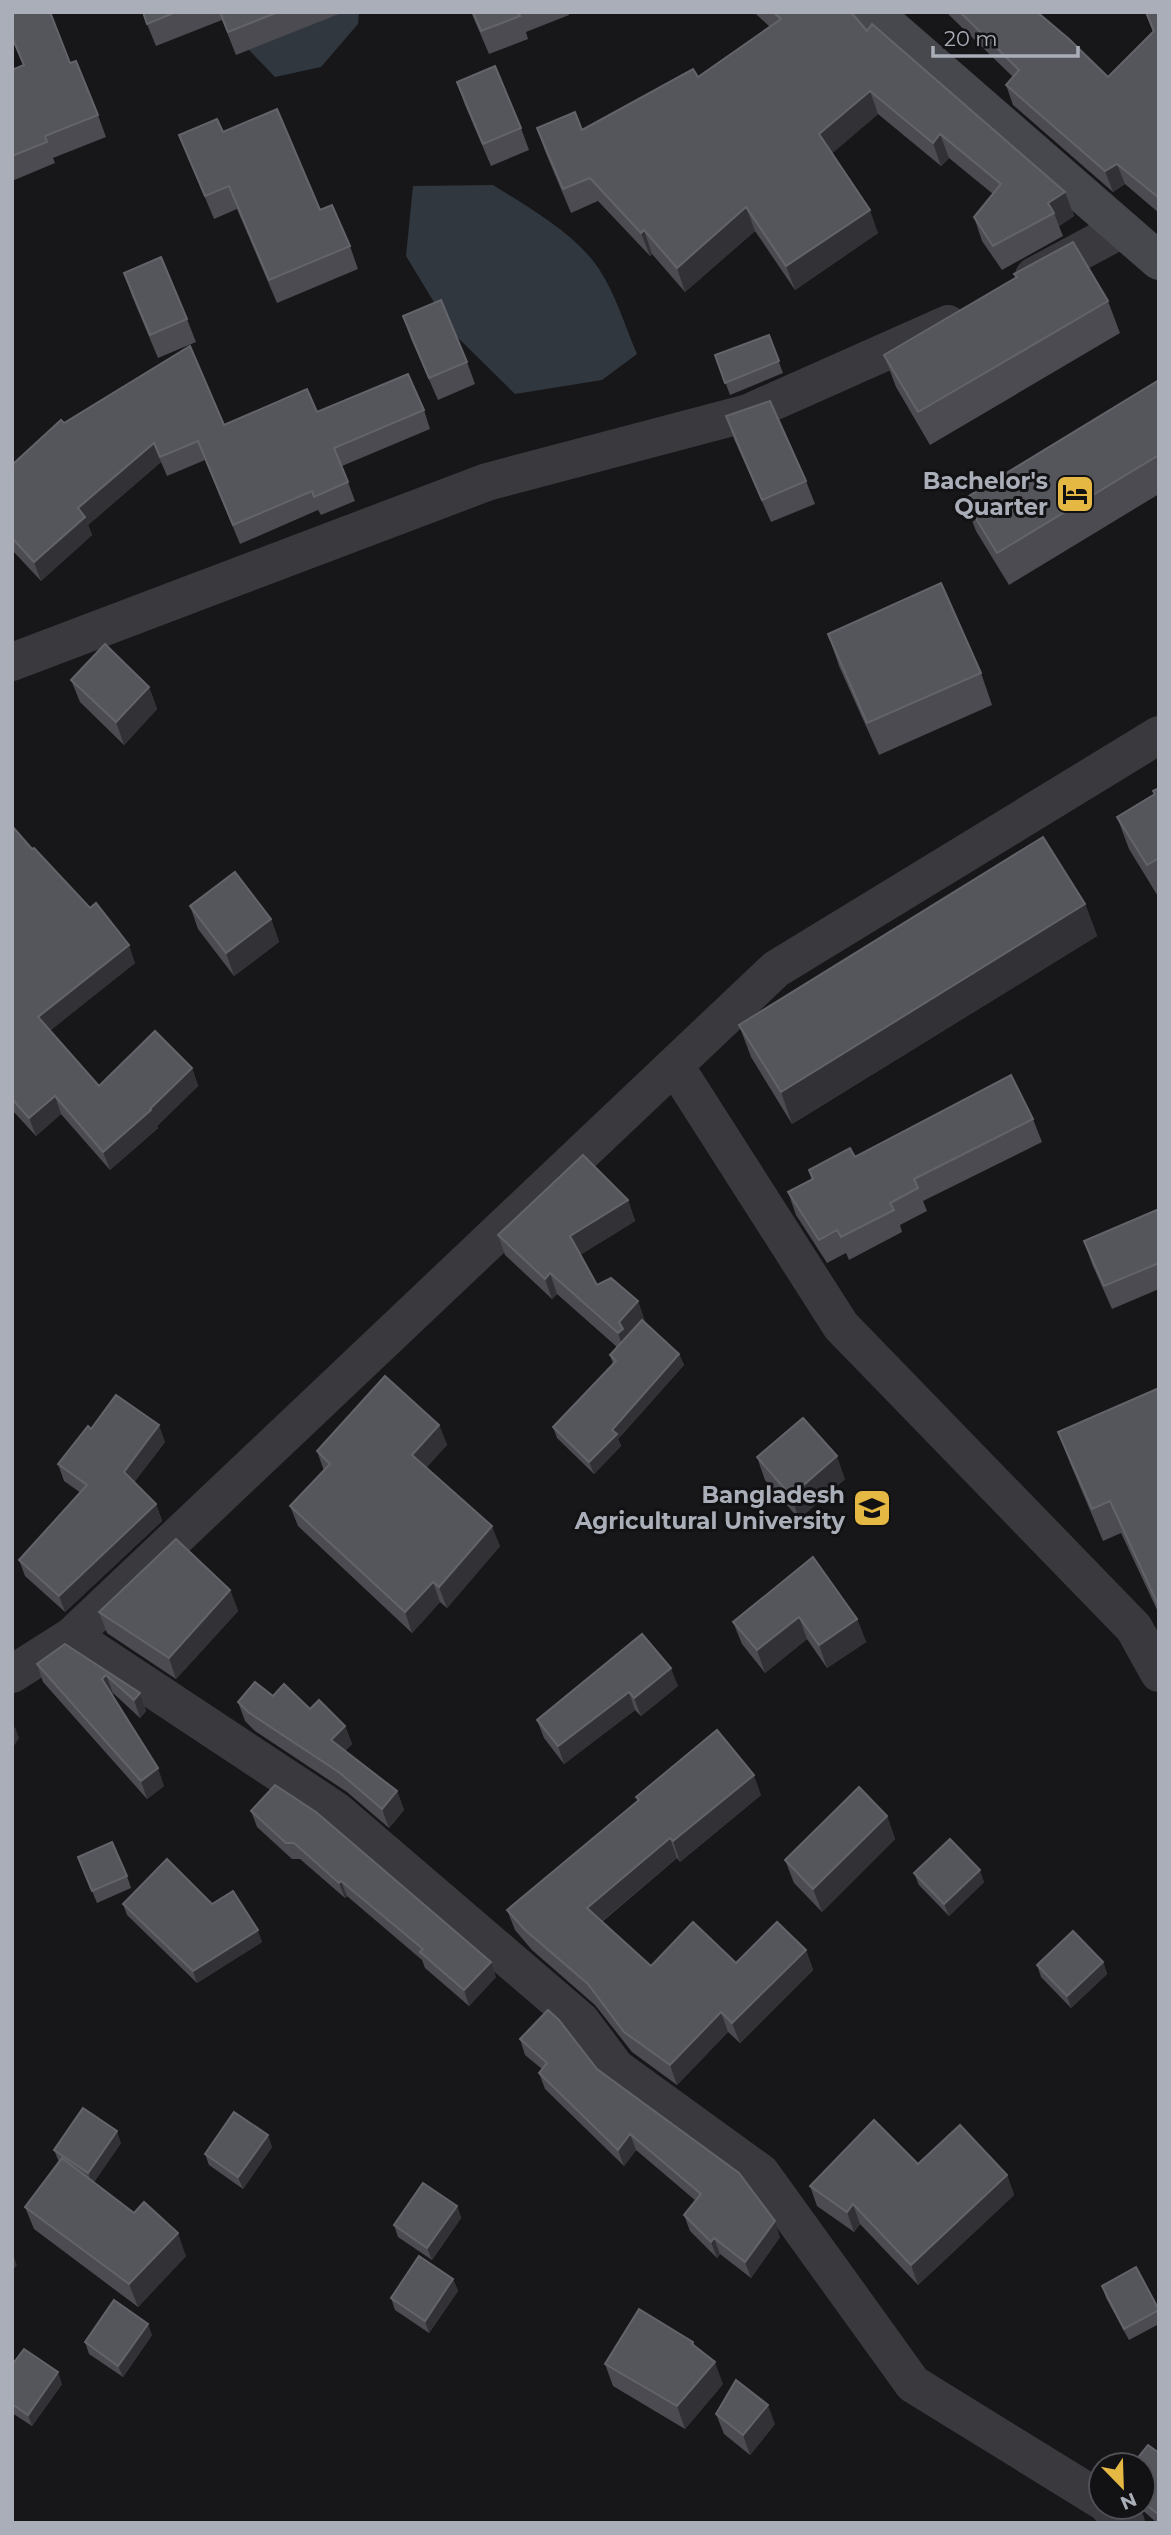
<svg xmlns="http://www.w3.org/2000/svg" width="1171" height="2535" viewBox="0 0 1171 2535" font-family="Montserrat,sans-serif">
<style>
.water{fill:#30373e}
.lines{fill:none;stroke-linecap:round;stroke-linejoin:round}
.minor{stroke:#39393e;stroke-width:38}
.secondary{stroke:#47484e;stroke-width:38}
.wall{fill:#4b4b51}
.shaded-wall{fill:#323236}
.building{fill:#55565c;stroke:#63646a;stroke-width:2}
.labels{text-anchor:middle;stroke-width:6;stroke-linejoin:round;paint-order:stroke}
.poi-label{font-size:23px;font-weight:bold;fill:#aaaeb8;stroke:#121214;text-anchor:end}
</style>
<rect width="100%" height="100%" fill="#171719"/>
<!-- water -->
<g class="water">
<polygon points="226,12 359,12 358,24 321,67 275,77 226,26"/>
<path d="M493,185C528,207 576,234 599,269C616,295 625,326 637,354L602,380L515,394L452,332L406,256L413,186Z"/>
</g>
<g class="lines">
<!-- minor -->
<g class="minor">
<polyline points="1034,276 1122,229"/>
<polyline points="12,662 487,482 748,413 948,324"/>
<polyline points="675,1066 841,1326 1134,1628 1159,1673"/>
<polyline points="72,1636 335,1810 581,2021 616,2068 761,2173 913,2384 1101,2500"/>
<polyline points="12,1674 72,1636 776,969 1159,735"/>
<polyline points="1109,2507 1126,2523"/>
</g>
<!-- secondary -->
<polyline class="secondary" points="873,12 1159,261"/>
</g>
<!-- wall -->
<g class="wall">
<polygon points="142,12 344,12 236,55 222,20 156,46"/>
<polygon points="471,12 569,12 569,15 526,32 528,39 489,54"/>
<polygon points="755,12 851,12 867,31 1065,192 1074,216 1059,226 1063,236 1002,270 982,241 974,217 993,194 949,158 941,166 878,114 832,153 878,233 795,290 755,231 685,292 652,254 650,256 598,201 571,213 545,151 537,128 582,130 698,77 770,27 756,14"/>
<polygon points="946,12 1044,12 1040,15 1108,77 1153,32 1145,12 1159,12 1159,213 1125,184 1113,192 1013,105 1006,85 1013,77"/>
<polygon points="12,13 70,63 98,115 106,137 53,158 55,163 12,181 12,70 23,65 12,39"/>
<polygon points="457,82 521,128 529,150 491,166 465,105"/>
<polygon points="223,132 320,210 350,246 358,269 277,303 237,209 214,219 188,157 179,135"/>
<polygon points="124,273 187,319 196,342 158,358 132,296"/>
<polygon points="1014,274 1108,301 1120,333 930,445 896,387 884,355 1016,278"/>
<polygon points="403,316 467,362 475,384 438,400 411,339"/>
<polygon points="769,335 783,373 730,395 715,355"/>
<polygon points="1159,380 1159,494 1009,585 976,531 964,499"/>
<polygon points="424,410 430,429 342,466 355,501 321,515 318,510 240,544 205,460 167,476 161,462 88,525 92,535 41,581 12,550 12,465 64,423 224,425 317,412"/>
<polygon points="726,416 806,481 815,504 771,522 734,439"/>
<polygon points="828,634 981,673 992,705 879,755 839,666"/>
<polygon points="71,680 149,687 157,709 124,745 80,702"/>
<polygon points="1159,788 1159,898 1129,849 1117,817 1154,794 1153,791"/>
<polygon points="12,826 135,963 50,1030 99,1086 192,1068 198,1086 157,1126 158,1128 110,1170 61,1114 36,1136 12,1110"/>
<polygon points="1085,904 1097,936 792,1124 751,1057 739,1025"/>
<polygon points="190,906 271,919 279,942 234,976 198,929"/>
<polygon points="1033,1119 1042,1142 923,1201 927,1211 900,1225 902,1232 849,1260 846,1253 827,1263 796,1215 788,1192 812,1179 809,1170 855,1157"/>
<polygon points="628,1200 635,1221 580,1255 597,1285 638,1301 645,1322 679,1354 684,1365 618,1439 621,1446 594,1474 557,1438 553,1427 613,1364 610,1355 617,1347 557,1294 552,1299 505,1255 498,1235"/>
<polygon points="1159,1209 1159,1289 1112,1309 1092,1264 1084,1241"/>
<polygon points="1159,1388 1159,1614 1121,1533 1103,1541 1070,1463 1058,1432"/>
<polygon points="439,1425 447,1445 426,1467 500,1546 447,1608 440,1602 412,1633 298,1526 290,1506 324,1471 317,1451"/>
<polygon points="91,1429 165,1442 134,1482 156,1504 162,1521 65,1612 25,1576 19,1560 81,1493 64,1481 58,1464"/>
<polygon points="757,1457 845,1479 799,1519 765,1480"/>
<polygon points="813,1557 857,1619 866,1642 827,1668 807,1639 765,1673 742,1644 733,1622"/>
<polygon points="230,1590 238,1611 176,1679 107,1633 99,1612"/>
<polygon points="642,1634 678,1686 641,1716 635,1710 564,1764 544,1738 537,1720"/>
<polygon points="65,1644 140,1693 146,1711 140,1718 113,1693 112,1694 164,1786 147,1799 43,1682 37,1664"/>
<polygon points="273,1696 345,1726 352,1744 345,1751 397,1791 404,1810 389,1828 347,1792 255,1731 245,1721 238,1702"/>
<polygon points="761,1795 680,1862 677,1858 602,1922 651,1966 736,1963 806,1950 813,1970 740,2043 728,2032 677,2085 632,2052 595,2005 532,1950 515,1930 507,1910 638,1800 636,1797"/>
<polygon points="251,1811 496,1977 469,2006 425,1968 422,1960 347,1896 345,1898 300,1859 292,1859 257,1827"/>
<polygon points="887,1816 895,1839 822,1912 794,1883 785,1860"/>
<polygon points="78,1857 127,1876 131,1888 97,1903"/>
<polygon points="914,1873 984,1882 949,1916 919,1885"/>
<polygon points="123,1904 212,1904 262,1942 197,1983 127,1915"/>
<polygon points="1103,1962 1107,1974 1071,2008 1041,1977 1037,1965"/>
<polygon points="520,2039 597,2069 780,2237 751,2278 720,2254 717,2258 690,2231 684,2215 696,2201 636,2150 624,2166 545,2089 539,2073 542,2069 525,2055"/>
<polygon points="121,2143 94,2182 186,2256 138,2307 34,2229 25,2207 59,2162 54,2150"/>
<polygon points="272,2147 243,2189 209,2165 205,2154"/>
<polygon points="918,2164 1007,2175 1014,2195 918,2285 860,2224 854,2232 817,2206 810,2186"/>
<polygon points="457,2206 461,2218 432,2260 398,2237 394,2225"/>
<polygon points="453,2279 458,2291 429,2333 395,2310 391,2298"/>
<polygon points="1102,2286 1159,2310 1159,2324 1129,2340 1106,2298"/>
<polygon points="152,2335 123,2377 89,2354 85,2342"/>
<polygon points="693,2342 695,2346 723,2384 685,2429 613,2386 605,2364"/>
<polygon points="12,2365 62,2384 32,2426 12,2413"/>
<polygon points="716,2414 775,2424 750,2455 724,2434"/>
<polygon points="1159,2453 1159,2523 1157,2523 1139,2507 1143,2507 1143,2465"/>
</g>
<!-- shaded-wall -->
<g class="shaded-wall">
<polygon points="870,91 878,114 828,157 819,134"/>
<polygon points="940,134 949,158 941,166 933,143"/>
<polygon points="1117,164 1125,184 1113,192 1105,171"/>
<polygon points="1065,192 1074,216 1059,226 1054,213 1048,203"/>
<polygon points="746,207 755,231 685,292 677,268"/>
<polygon points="870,210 878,233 795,290 786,266"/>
<polygon points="644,230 652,254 650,256 641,233"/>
<polygon points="154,443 161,462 88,525 92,535 41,581 34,562 78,508"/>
<polygon points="149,687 157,709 124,745 116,722"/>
<polygon points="1085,904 1097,936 792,1124 781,1092"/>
<polygon points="271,919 279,942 234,976 226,953"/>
<polygon points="129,945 135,963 45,1035 38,1017"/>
<polygon points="192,1068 198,1086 157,1126 158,1128 110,1170 103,1152"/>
<polygon points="55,1096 61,1114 36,1136 29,1118"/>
<polygon points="628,1200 635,1221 577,1257 570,1236"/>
<polygon points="550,1273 557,1294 552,1299 545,1279"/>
<polygon points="638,1301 645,1322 627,1342 625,1354 618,1333 619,1322"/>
<polygon points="679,1354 684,1365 618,1439 621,1446 594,1474 589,1462 612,1430"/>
<polygon points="159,1425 165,1442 130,1488 124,1472"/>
<polygon points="439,1425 447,1445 420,1475 412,1455"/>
<polygon points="837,1456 845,1479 799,1519 791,1496"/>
<polygon points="156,1504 162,1521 65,1612 59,1596"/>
<polygon points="492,1526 500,1546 447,1608 439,1587"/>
<polygon points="433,1582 440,1602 412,1633 405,1612"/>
<polygon points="230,1590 238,1611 176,1679 169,1658"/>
<polygon points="799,1617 807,1639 765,1673 757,1650"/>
<polygon points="857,1619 866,1642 827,1668 819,1645"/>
<polygon points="671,1668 678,1686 641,1716 634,1698"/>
<polygon points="106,1675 113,1693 108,1697 102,1679"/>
<polygon points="629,1692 635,1710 564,1764 558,1746"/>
<polygon points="140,1693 146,1711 140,1718 134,1700"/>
<polygon points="345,1726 352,1744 338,1759 331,1740"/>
<polygon points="15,1727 19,1738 12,1749 12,1730"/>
<polygon points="158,1768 164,1786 147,1799 141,1781"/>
<polygon points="754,1775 761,1795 680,1862 673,1841"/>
<polygon points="397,1791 404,1810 389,1828 382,1809"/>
<polygon points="887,1816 895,1839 822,1912 813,1889"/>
<polygon points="670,1838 677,1858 594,1928 587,1908"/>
<polygon points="980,1870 984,1882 949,1916 944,1904"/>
<polygon points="341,1881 347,1896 345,1898 339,1883"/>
<polygon points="258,1930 262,1942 197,1983 193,1971"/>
<polygon points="806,1950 813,1970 740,2043 732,2023"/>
<polygon points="491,1962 496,1977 469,2006 464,1990"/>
<polygon points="1103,1962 1107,1974 1071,2008 1067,1996"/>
<polygon points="721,2012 728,2032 677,2085 670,2065"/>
<polygon points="117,2131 121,2143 92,2185 88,2173"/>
<polygon points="630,2134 636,2150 624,2166 618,2150"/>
<polygon points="268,2135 272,2147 243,2189 238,2177"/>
<polygon points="1007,2175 1014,2195 918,2285 911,2265"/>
<polygon points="853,2204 860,2224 854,2232 847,2212"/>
<polygon points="457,2206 461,2218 432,2260 427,2248"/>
<polygon points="775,2221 780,2237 751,2278 745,2262"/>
<polygon points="178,2233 186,2256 138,2307 129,2284"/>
<polygon points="714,2238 720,2254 717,2258 711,2242"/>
<polygon points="12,2253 17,2265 12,2271"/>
<polygon points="453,2279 458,2291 429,2333 425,2321"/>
<polygon points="148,2324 152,2335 123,2377 118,2366"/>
<polygon points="715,2362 723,2384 685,2429 677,2406"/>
<polygon points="58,2372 62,2384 32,2426 28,2415"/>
<polygon points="768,2405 775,2424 750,2455 743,2435"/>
</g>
<!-- building -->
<g class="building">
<polygon points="15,12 50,12 70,63 76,61 98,115 45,136 47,142 12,156 12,70 24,65 12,37 12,13"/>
<polygon points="143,12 176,12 147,24"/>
<polygon points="220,12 278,12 228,32"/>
<polygon points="473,12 518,12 520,16 481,31"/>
<polygon points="773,12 851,12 867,31 872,24 1065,192 1048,203 1054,213 993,246 974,217 1001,184 940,134 933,143 870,91 819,134 870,210 786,266 746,207 677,268 644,230 641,233 590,178 563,189 537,128 575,112 582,130 693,69 698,77 781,19"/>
<polygon points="960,12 1037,12 1069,39 1108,77 1154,31 1146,12 1159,12 1159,198 1117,164 1105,171 1006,85 1019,70"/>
<polygon points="495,66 521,128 483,144 457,82"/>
<polygon points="277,109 320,210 332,205 350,246 269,280 229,186 205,196 179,135 217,119 223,132"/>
<polygon points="1073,242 1108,301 918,412 884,355 1017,277 1014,274"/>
<polygon points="161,257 187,319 150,335 124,273"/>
<polygon points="441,300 467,362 429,378 403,316"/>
<polygon points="769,335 779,361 725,383 715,355"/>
<polygon points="190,346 224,425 307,389 317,412 408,374 424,410 334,448 348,482 314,497 312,491 233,525 198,441 160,457 154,443 78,508 85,517 34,562 12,538 12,465 61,420 64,423"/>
<polygon points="1159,380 1159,455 997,553 964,499"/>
<polygon points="770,401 806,481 762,500 726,416"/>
<polygon points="941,583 981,673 867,723 828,634"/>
<polygon points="105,644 149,687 116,722 71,680"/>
<polygon points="1159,788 1159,858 1147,865 1117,817 1155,794 1153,791"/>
<polygon points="12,826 32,849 34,848 90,908 96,903 129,945 38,1017 99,1086 155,1031 192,1068 150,1109 151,1110 103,1152 55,1096 29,1118 12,1099"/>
<polygon points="1043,837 1085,904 781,1092 739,1025"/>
<polygon points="235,872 271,919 226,953 190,906"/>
<polygon points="1011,1075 1033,1119 914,1179 918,1188 890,1203 894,1210 841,1237 837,1230 819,1240 788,1192 813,1179 809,1170 850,1148 855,1157"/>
<polygon points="583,1155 628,1200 570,1236 597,1285 611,1278 638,1301 619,1322 623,1329 618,1333 550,1273 545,1279 498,1235"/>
<polygon points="1159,1209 1159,1263 1104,1286 1084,1241"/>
<polygon points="642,1320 679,1354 612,1430 617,1434 589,1462 553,1427 616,1361 610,1355"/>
<polygon points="385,1376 439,1425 412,1455 492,1526 439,1587 433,1582 405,1612 290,1506 330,1464 317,1451"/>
<polygon points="1159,1388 1159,1607 1110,1501 1092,1509 1058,1432"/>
<polygon points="116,1395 159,1425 124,1472 156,1504 59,1596 19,1560 87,1485 58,1464 88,1426 91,1429"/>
<polygon points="803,1418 837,1456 791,1496 757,1457"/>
<polygon points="176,1539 230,1590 169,1658 99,1612"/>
<polygon points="813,1557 857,1619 819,1645 799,1617 757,1650 733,1622"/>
<polygon points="642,1634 671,1668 634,1698 629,1692 558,1746 537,1720"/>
<polygon points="65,1644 140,1693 134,1700 106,1675 102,1679 158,1768 141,1781 37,1664"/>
<polygon points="255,1682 273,1696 284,1684 310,1709 319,1700 345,1726 331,1740 397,1791 382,1809 340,1773 248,1712 238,1702"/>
<polygon points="717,1730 754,1775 673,1841 670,1838 587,1908 651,1966 693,1922 736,1963 777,1922 806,1950 732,2023 721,2012 670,2065 624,2032 588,1984 525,1930 507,1910 639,1800 636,1797"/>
<polygon points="275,1785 316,1812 491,1962 464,1990 420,1952 423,1949 341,1881 339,1883 294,1843 286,1843 251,1811"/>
<polygon points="859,1787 887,1816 813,1889 785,1860"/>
<polygon points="950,1839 980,1870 944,1904 914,1873"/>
<polygon points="112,1842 127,1876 92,1891 78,1857"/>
<polygon points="167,1859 212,1904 233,1891 258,1930 193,1971 123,1904"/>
<polygon points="1073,1931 1103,1962 1067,1996 1037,1965"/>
<polygon points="548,2010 559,2020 597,2069 739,2173 775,2221 745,2262 714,2238 711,2242 684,2215 701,2194 630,2134 618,2150 539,2073 547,2063 520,2039"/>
<polygon points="83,2108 117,2131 88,2173 54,2150"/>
<polygon points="234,2112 268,2135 238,2177 205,2154"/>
<polygon points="874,2120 918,2164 960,2125 1007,2175 911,2265 853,2204 847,2212 810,2186"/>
<polygon points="62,2158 134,2213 144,2202 178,2233 129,2284 25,2207"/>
<polygon points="423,2183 457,2206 427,2248 394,2225"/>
<polygon points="419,2256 453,2279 425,2321 391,2298"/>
<polygon points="1136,2267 1159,2310 1124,2329 1102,2286"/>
<polygon points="114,2300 148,2324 118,2366 85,2342"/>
<polygon points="639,2309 693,2342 692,2344 715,2362 677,2406 605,2364"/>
<polygon points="24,2349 58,2372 28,2415 12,2404 12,2365"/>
<polygon points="736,2380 768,2405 743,2435 716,2414"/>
<polygon points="1148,2445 1159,2453 1159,2515 1143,2502 1143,2465 1132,2465"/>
</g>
<!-- icons -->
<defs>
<symbol id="hotel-square" viewBox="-11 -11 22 22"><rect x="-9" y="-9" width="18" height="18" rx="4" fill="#e5b844" stroke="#121214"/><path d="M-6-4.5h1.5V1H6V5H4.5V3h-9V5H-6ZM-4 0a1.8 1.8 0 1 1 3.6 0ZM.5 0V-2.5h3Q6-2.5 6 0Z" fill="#111"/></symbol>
<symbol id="university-square" viewBox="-11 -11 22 22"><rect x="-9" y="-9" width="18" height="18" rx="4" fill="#e5b844" stroke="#121214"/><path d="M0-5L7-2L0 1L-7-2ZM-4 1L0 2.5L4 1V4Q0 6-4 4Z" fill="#111"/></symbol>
</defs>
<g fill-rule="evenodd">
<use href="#hotel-square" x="1053" y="472" width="44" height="44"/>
<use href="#university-square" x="850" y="1486" width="44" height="44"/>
</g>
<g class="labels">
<!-- poi labels -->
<g class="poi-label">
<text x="1048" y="489">Bachelor's<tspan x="1048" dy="26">Quarter</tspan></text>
<text x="845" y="1503">Bangladesh<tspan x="845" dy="26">Agricultural University</tspan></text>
</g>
</g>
<!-- border -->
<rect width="1171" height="2535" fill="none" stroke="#aaaeb8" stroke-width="28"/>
<!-- north arrow -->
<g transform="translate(1122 2486) rotate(157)"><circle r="33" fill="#121214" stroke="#4f5056" stroke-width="2"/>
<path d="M0-5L12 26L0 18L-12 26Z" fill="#e5b844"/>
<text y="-10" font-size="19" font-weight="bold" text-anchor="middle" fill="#aaaeb8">N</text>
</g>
<!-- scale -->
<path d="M933 46v10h145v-10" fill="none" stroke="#aaaeb8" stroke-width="3.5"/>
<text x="944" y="46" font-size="21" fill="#aaaeb8" stroke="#121214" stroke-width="5" paint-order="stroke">20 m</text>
</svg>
